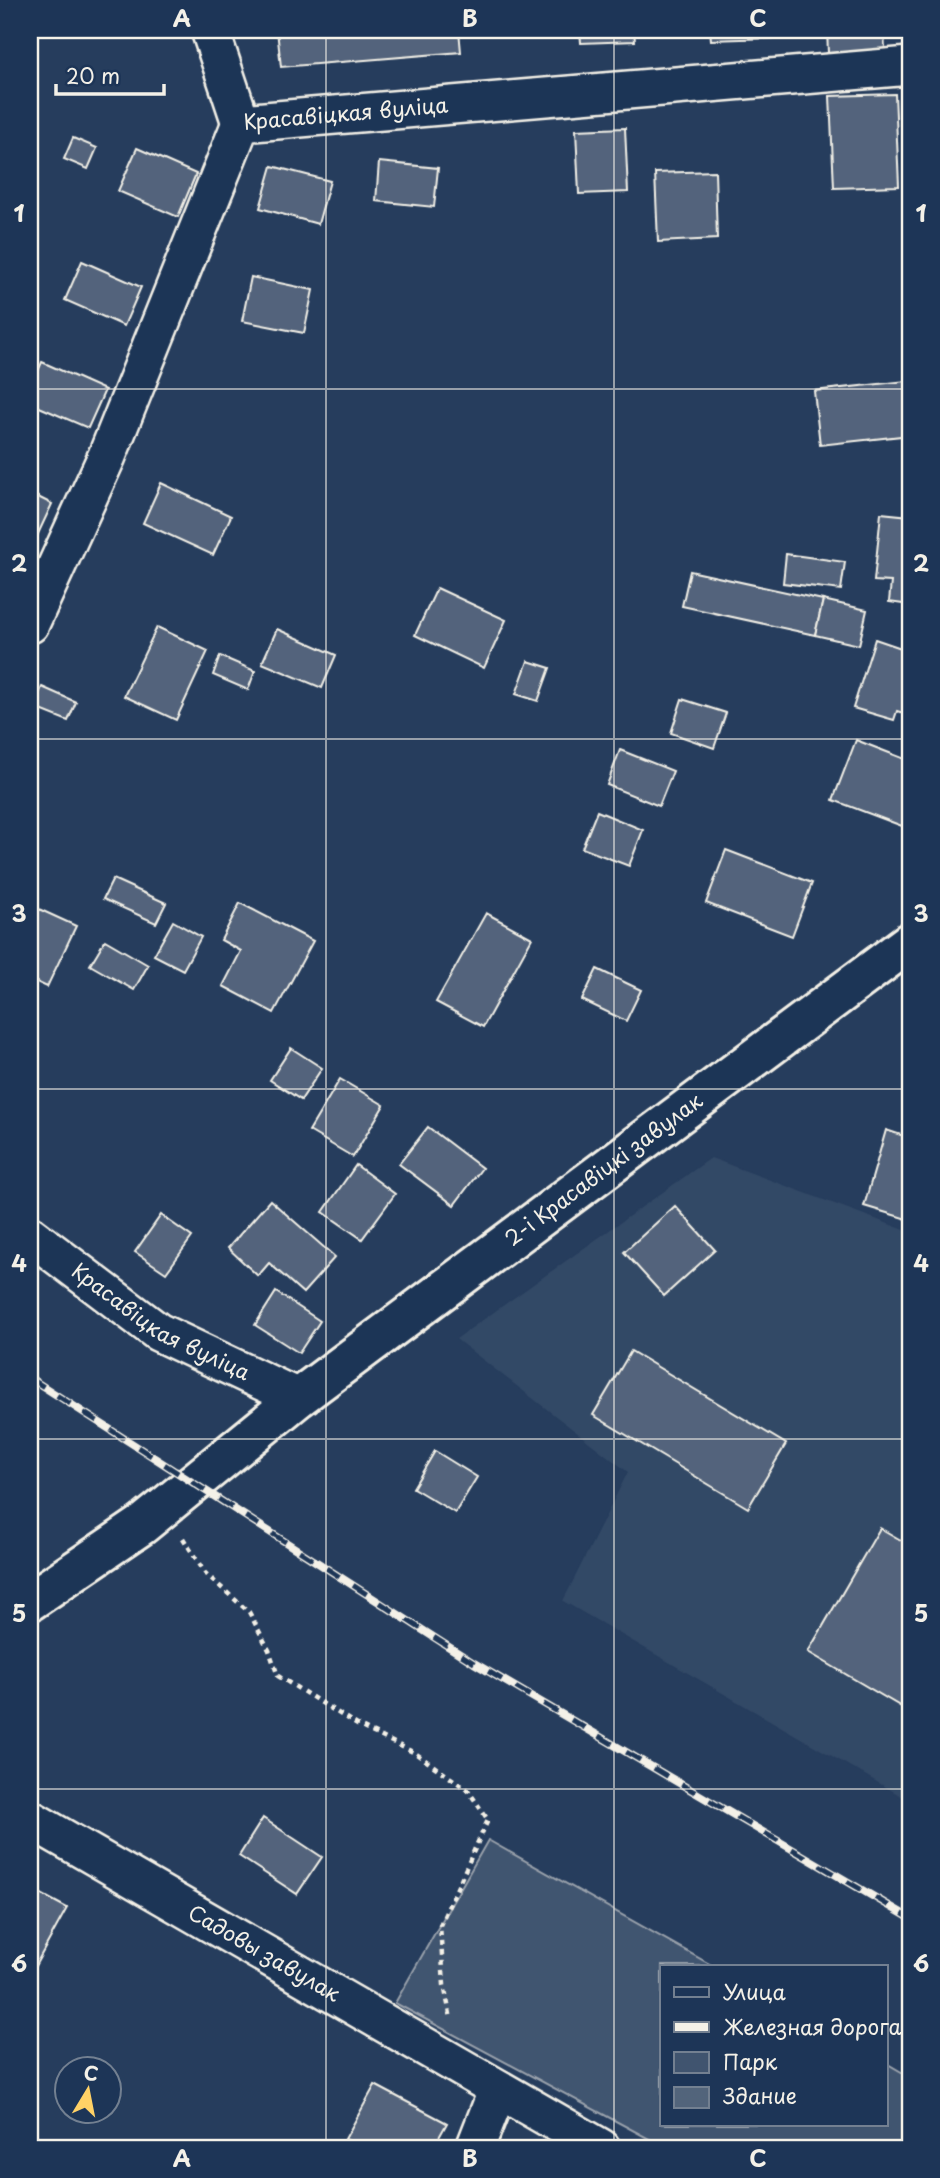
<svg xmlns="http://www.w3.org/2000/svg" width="940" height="2178" viewBox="0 0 940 2178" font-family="'Playpen Sans',sans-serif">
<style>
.built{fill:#334966}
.green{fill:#40546f;stroke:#9aa2ac;stroke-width:2}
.building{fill:#52647b;stroke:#f4f1e8;stroke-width:2}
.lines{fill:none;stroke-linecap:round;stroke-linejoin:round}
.minor-casing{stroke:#f4f1e8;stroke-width:42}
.secondary-casing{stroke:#f4f1e8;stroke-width:44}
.path{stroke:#f4f1e8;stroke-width:4.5;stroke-dasharray:5 5;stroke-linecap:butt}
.minor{stroke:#1d3557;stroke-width:37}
.secondary{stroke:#1d3557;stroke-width:38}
.rail-casing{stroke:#f4f1e8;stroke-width:8}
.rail{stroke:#1d3557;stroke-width:5;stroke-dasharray:16;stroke-linecap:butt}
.grid{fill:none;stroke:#f4f1e8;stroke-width:2;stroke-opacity:0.55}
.labels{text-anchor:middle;stroke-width:7;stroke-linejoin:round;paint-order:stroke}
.street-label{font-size:21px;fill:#f4f1e8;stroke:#1d3557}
.neatline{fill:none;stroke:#f4f1e8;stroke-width:2.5}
.grid-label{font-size:23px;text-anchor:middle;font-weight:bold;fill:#f4f1e8}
</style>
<rect width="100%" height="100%" fill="#263d5d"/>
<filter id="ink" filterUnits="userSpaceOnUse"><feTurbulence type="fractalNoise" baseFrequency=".0143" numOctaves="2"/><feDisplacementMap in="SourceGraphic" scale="14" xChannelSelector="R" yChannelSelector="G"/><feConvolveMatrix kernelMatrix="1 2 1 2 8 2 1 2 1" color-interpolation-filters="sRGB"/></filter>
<g filter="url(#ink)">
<!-- built -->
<polygon class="built" points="711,1158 910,1232 910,1801 563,1601 628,1472 456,1339"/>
<!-- green -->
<polygon class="green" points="488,1840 713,1966 662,1966 662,2124 886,2124 886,2063 910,2077 910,2148 666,2148 395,2003"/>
<!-- building -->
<g class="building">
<polygon points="277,30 459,30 461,52 281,67"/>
<polygon points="580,30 634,30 635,41 581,43"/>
<polygon points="710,30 775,30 775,38 711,40"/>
<polygon points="827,30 884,30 885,50 828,53"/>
<polygon points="895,94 899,186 834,188 830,96"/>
<polygon points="625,128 628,192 579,194 576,130"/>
<polygon points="73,138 97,148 88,169 64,159"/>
<polygon points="137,148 196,174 178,217 118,191"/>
<polygon points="379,162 438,168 434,207 376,201"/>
<polygon points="272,166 330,181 318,224 260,208"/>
<polygon points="715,171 717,239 658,242 655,173"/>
<polygon points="82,261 141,287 124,326 65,300"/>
<polygon points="251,277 313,290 304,333 242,321"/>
<polygon points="42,362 105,390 88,428 30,403 30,389"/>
<polygon points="906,381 910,435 820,445 814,391"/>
<polygon points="161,483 231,516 213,555 143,523"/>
<polygon points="30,493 52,504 30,551"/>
<polygon points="881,513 910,516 910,605 889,602 891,582 874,581"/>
<polygon points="786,554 845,562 841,590 783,583"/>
<polygon points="690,571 823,600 815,635 682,606"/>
<polygon points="437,588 506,620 484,668 415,635"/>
<polygon points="823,600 867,610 859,645 815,635"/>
<polygon points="157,627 208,651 176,720 124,696"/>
<polygon points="277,629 336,655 322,688 262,663"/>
<polygon points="875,639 910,651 910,715 897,711 894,720 853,708"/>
<polygon points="220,656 255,671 248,690 213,675"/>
<polygon points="528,661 550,668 538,701 516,694"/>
<polygon points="42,687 76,702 68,721 33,707"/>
<polygon points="682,699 726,713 714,748 671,733"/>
<polygon points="856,740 910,761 910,829 833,800"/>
<polygon points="620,750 673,771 659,806 607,785"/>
<polygon points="597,811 643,830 629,866 582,848"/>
<polygon points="726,850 812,883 792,936 706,903"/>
<polygon points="113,879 166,903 156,923 103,899"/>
<polygon points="240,903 313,941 274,1013 223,986 241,951 221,940"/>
<polygon points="30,905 76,926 47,987 30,979"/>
<polygon points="486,913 532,938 483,1027 436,1002"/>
<polygon points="173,921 201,937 183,970 154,955"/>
<polygon points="105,940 148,965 134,990 90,965"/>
<polygon points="597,969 641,990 626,1021 582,1000"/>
<polygon points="291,1048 322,1068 301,1100 270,1080"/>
<polygon points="340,1079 384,1105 353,1157 309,1131"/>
<polygon points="428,1127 482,1168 454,1205 399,1164"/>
<polygon points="886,1130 910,1138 910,1220 864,1206"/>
<polygon points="356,1165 395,1194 362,1239 323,1212"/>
<polygon points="270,1200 335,1257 303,1293 269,1263 258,1276 228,1248"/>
<polygon points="675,1206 715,1250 664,1296 624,1252"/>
<polygon points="161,1215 192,1237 166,1273 135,1252"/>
<polygon points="276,1292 320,1321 299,1353 255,1325"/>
<polygon points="631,1351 786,1444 748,1508 593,1415"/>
<polygon points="435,1451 477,1477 455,1513 413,1488"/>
<polygon points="880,1528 906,1543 910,1536 910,1712 808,1652"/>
<polygon points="263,1818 322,1857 297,1894 239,1856"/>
<polygon points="30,1888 67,1908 30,1975"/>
<polygon points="375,2085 447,2123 433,2148 362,2148 345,2139"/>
</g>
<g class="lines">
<defs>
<g id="minor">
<polyline points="210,30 241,123"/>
<path id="s1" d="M30,624L107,456L241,123L910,66"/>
<path id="s2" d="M30,1235L158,1332L298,1398"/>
<path id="s3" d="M30,1819L601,2148"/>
<polyline points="475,2148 498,2089"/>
</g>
<g id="secondary">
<path id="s4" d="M30,1601L142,1525L298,1398L910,942"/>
</g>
</defs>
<!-- minor casing -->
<use href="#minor" class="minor-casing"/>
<!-- secondary casing -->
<use href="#secondary" class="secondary-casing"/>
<!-- path -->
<polyline class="path" points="183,1538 205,1573 249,1612 269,1650 278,1676 359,1726 415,1753 468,1790 488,1820 440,1925 444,1985 451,2019"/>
<!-- minor -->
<use href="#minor" class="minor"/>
<!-- secondary -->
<use href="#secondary" class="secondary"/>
<defs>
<polyline id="rail" points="30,1378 474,1663 910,1918"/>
</defs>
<!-- rail casing -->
<use href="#rail" class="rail-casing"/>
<!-- rail -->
<use href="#rail" class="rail"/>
</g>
</g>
<!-- grid -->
<path class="grid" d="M326,30V2148M614,30V2148M30,389H910M30,739H910M30,1089H910M30,1439H910M30,1789H910"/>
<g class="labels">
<!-- street labels -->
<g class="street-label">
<text dy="7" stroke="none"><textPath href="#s1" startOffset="649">Красавіцкая вуліца</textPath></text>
<text dy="7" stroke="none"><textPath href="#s4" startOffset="718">2-і Красавіцкі завулак</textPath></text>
<text dy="7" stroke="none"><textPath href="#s2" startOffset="158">Красавіцкая вуліца</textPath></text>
<text dy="7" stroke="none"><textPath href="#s3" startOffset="270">Садовы завулак</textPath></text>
</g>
</g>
<!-- margin -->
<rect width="940" height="2178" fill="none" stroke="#1d3557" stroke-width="77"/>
<!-- legend -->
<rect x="660" y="1965" width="228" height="161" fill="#1d3557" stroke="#738091" stroke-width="2"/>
<rect x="674" y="1987" width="35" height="10" fill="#1d3557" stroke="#738091" stroke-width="2"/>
<text x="723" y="2000" font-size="21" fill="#f4f1e8">Улица</text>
<rect x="674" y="2022" width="35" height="10" fill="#f4f1e8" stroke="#738091" stroke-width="2"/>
<text x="723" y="2035" font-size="21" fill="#f4f1e8">Железная дорога</text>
<rect x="674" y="2052" width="35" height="21" fill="#40546f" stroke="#738091" stroke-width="2"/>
<text x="723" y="2070" font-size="21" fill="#f4f1e8">Парк</text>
<rect x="674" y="2087" width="35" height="21" fill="#52647b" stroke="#738091" stroke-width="2"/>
<text x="723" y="2104" font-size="21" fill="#f4f1e8">Здание</text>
<!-- north arrow -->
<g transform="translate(88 2090) rotate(10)"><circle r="33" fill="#1d3557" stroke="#738091" stroke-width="2"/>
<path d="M0-5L12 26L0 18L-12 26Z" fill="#ffd166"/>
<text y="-10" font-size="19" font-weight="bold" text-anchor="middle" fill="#f4f1e8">С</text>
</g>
<!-- scale -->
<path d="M56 84v10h108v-10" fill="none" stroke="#f4f1e8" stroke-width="3.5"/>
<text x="66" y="84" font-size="21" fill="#f4f1e8" stroke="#1d3557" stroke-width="5" paint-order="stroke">20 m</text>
<rect x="38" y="38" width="864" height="2102" class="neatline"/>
<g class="grid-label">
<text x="182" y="27">A</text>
<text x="470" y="27">B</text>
<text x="758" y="27">C</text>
<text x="19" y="222">1</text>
<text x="921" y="222">1</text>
<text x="19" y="572">2</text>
<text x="921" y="572">2</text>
<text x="19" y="922">3</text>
<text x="921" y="922">3</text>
<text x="19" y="1272">4</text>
<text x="921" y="1272">4</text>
<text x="19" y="1622">5</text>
<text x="921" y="1622">5</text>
<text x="19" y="1972">6</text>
<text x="921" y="1972">6</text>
<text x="182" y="2167">A</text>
<text x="470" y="2167">B</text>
<text x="758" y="2167">C</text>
</g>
</svg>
